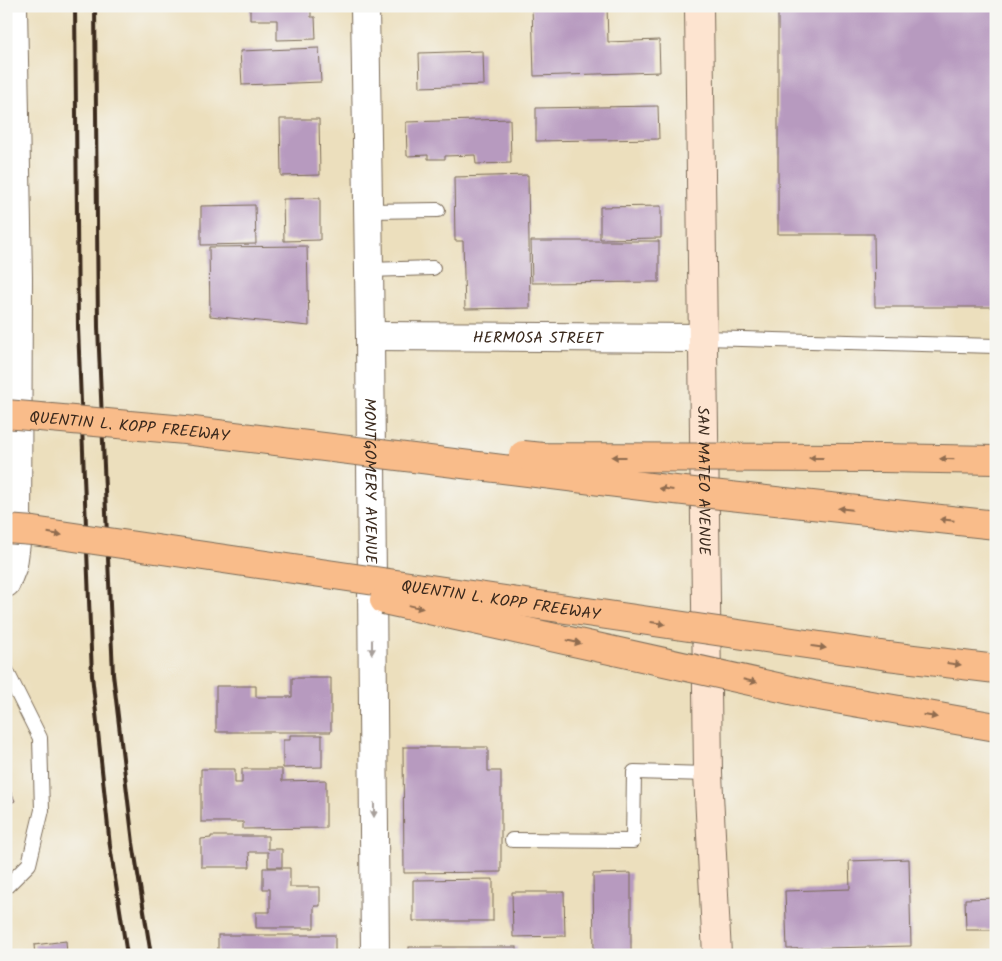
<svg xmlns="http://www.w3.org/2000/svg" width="1002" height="961" viewBox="0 0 1002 961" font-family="Kalam,sans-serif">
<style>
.building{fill:#b79abf}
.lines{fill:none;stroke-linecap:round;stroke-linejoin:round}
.service-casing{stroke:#796956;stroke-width:16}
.minor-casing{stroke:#796956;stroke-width:30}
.secondary-casing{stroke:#796956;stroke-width:30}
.motorway-casing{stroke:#796956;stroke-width:30}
.service{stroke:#fff;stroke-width:14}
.minor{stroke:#fff;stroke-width:28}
.secondary{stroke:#fde4d0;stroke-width:28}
.motorway{stroke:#f9bc8a;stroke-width:28}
.rail{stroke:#3b2a1e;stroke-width:4}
.motorway-bridge-casing{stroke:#796956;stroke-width:30;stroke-linecap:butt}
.motorway-bridge{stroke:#f9bc8a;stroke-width:28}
.oneway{fill:#906c4f}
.oneway2{fill:#a79f9a}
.labels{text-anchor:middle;stroke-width:4;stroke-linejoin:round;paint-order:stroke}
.street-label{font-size:16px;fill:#3b2a1e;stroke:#f6f6f2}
</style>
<rect width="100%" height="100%" fill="#f6f6f2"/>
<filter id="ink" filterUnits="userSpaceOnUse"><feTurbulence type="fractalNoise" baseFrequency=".02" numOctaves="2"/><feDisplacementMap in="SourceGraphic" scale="10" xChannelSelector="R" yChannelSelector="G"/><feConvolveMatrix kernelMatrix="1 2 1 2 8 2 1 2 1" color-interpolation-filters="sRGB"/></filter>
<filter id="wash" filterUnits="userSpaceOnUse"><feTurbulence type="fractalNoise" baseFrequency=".0096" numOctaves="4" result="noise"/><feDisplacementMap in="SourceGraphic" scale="20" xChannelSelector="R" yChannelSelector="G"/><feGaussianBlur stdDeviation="1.12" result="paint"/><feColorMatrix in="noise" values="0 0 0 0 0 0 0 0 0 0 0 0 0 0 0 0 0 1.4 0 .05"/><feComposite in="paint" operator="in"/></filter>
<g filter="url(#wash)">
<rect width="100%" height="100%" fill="#ecdfbd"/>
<g id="blocks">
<!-- building -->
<g class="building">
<polygon points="250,6 311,6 311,17 315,17 316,39 277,40 277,20 250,20"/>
<polygon points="532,6 607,6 608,42 659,40 660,72 534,76"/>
<polygon points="778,6 996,6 996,307 875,307 874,234 778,234"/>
<polygon points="319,48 321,82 242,85 240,51"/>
<polygon points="483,51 484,85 420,87 419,53"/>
<polygon points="658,106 659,139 536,141 536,108"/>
<polygon points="280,119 319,119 320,175 281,176"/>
<polygon points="510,119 511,163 476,164 475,155 445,156 445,159 428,159 428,155 407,156 406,122"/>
<polygon points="528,175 530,308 465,309 463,241 455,241 454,177"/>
<polygon points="320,198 320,240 284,241 283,199"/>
<polygon points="255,205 256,244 201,245 201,206"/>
<polygon points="661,206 661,238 600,239 600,207"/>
<polygon points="531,241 659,241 659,282 532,283"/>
<polygon points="307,246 309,326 210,316 209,247"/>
<polygon points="292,678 331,678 331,732 216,732 216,686 256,686 256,697 292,697"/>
<polygon points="290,735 322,735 322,767 283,768 283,740 290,740"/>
<polygon points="403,747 488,747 488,771 501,771 501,872 404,873"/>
<polygon points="201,769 235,769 235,783 242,783 242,769 282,769 282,781 326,780 326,828 243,829 243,822 201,822"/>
<polygon points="6,782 15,801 6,805"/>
<polygon points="211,836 268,836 268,849 282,849 282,867 268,867 268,852 249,852 250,867 201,867 201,839 211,838"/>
<polygon points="909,859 911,946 787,949 785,891 850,889 849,861"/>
<polygon points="263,868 290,868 290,887 320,887 320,906 314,906 314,928 256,928 256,912 270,912 270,889 263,889"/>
<polygon points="631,873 631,953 594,954 593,874"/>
<polygon points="493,879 493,921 413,921 413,880"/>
<polygon points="512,892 564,892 565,936 513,937"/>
<polygon points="996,898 996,930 966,930 965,899"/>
<rect x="218" y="935" width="117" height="20"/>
<polygon points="66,941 67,955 35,955 34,945"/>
<rect x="409" y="947" width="108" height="8"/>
</g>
</g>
</g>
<g filter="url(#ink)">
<use href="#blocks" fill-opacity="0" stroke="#796956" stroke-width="1"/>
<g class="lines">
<defs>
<g id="service">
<polyline points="368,211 438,210"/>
<polyline points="369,270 433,268"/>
<polyline points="704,338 996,346"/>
<polyline points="6,670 40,738 42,810 29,864 6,887"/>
<polyline points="512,840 633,841 634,772 708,774"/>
</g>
<g id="minor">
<path id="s1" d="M365,6L370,336L375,955"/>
<path id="s2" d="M370,336L704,338"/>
<polyline points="6,583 13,565 17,536 18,278 13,6"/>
</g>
<g id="secondary">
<path id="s3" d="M699,6L708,774L717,955"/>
</g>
<g id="motorway">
<polyline points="882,458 996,460"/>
<polyline points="894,514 996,525"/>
<polyline points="888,656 996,669"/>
<polyline points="882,707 996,727"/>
</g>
</defs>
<!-- service casing -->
<use href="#service" class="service-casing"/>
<!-- minor casing -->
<use href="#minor" class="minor-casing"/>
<!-- secondary casing -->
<use href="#secondary" class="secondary-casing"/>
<!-- motorway casing -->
<use href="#motorway" class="motorway-casing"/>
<!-- service -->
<use href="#service" class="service"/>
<!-- minor -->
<use href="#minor" class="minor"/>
<!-- secondary -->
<use href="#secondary" class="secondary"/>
<!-- motorway -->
<use href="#motorway" class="motorway"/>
<!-- rail -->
<g class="rail">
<polyline points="75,6 78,327 92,675 110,846 127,955"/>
<polyline points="95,6 98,327 113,674 133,843 151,955"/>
</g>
<defs>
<g id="motorway-bridge">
<path id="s4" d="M6,414L185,430L666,489L894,514"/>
<polyline points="523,455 543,457 882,458"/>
<path id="s5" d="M6,529L33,531L888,656"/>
<polyline points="384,600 813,695 882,707"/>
</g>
</defs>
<!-- motorway-bridge casing -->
<use href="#motorway-bridge" class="motorway-bridge-casing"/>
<!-- motorway-bridge -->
<use href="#motorway-bridge" class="motorway-bridge"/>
</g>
<!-- one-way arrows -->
<defs><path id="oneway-solid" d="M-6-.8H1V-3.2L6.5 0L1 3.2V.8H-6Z" transform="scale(1.25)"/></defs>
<g class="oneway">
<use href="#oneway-solid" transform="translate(619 457) rotate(180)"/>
<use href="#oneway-solid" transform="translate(816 458) rotate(-180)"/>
<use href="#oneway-solid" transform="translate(947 459) rotate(-179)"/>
<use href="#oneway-solid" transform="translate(666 489) rotate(-173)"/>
<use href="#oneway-solid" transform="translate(845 509) rotate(-174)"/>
<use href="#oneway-solid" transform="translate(947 520) rotate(-174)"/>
<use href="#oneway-solid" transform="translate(55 534) rotate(9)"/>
<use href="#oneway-solid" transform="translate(416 607) rotate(13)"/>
<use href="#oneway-solid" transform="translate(658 623) rotate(8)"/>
<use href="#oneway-solid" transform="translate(574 642) rotate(13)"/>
<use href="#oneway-solid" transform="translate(819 647) rotate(8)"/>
<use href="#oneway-solid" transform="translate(954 664) rotate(7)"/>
<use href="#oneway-solid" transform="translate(750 681) rotate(13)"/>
<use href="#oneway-solid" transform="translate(930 716) rotate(10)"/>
</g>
<g class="oneway2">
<use href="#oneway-solid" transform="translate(372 647) rotate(90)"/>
<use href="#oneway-solid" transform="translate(374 810) rotate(90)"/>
</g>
</g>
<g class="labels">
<!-- street labels -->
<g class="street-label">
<text dy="6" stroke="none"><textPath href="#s2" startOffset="168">HERMOSA STREET</textPath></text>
<text dy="6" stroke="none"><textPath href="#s4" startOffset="124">QUENTIN L. KOPP FREEWAY</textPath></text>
<text dy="6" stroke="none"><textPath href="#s1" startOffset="475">MONTGOMERY AVENUE</textPath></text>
<text dy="6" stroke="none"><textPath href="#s3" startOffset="475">SAN MATEO AVENUE</textPath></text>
<text dy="6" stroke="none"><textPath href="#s5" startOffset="500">QUENTIN L. KOPP FREEWAY</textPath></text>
</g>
</g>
<!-- margin -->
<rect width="1002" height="961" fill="none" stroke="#f6f6f2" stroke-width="25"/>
</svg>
